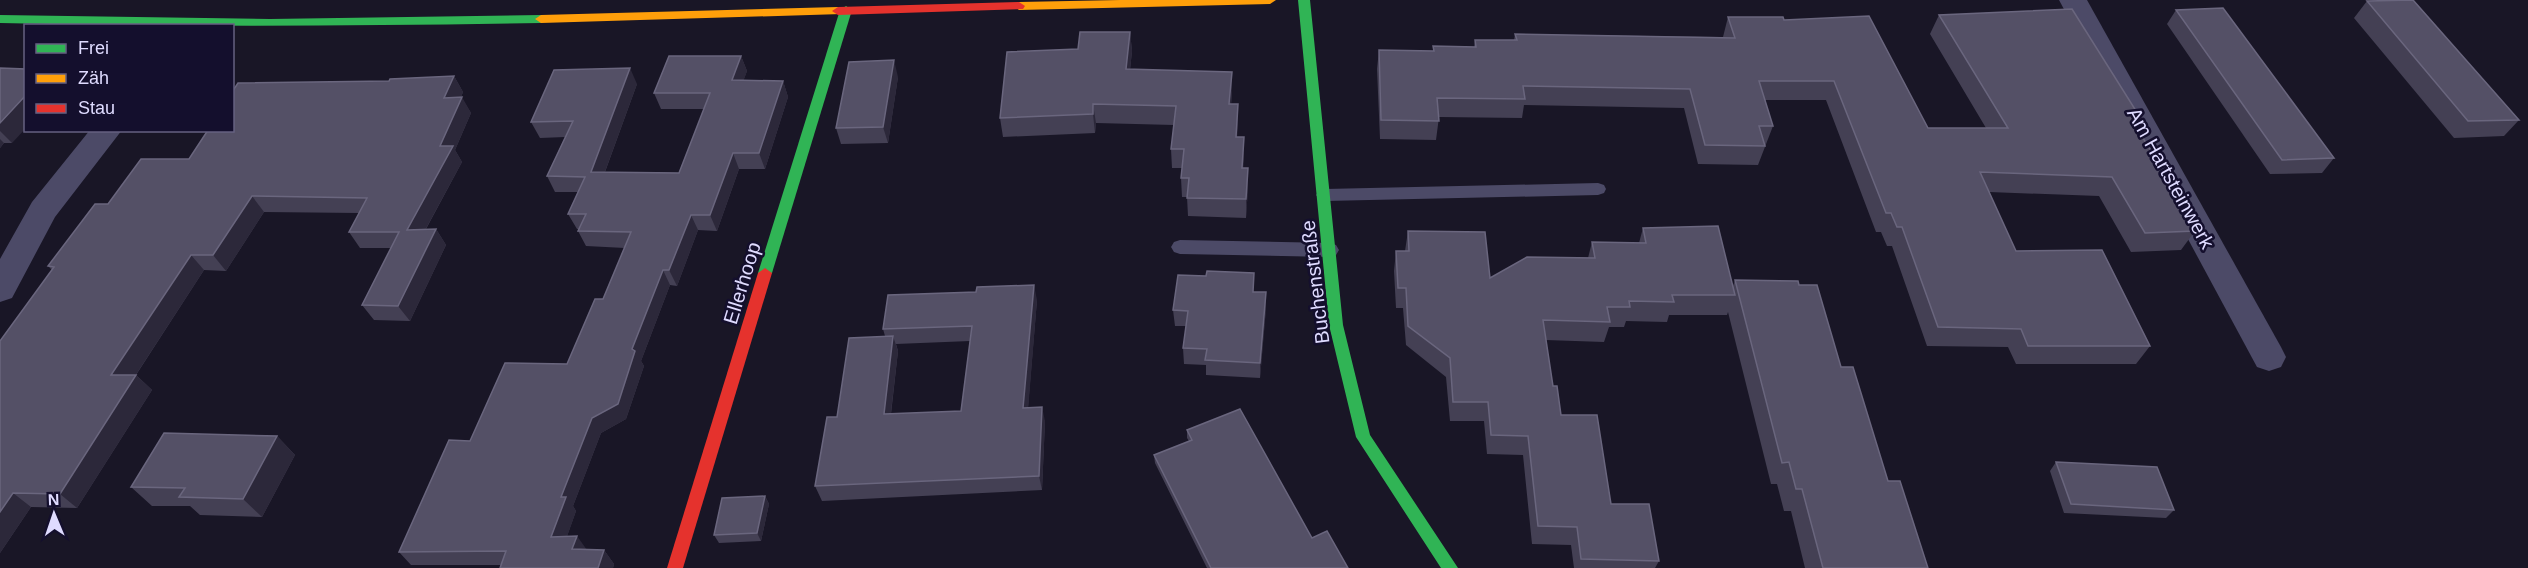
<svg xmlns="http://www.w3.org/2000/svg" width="2528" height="568" viewBox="0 0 2528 568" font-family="Helvetica,sans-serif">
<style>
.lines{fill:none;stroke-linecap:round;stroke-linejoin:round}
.lane{fill:#4c4a67;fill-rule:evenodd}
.street{fill:#4c4a67;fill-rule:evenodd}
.fast{fill:#30b455;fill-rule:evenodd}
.slow{fill:#ff9f0a;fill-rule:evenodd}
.jam{fill:#e5322d;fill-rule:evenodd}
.wall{fill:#444054;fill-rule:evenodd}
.shaded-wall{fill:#2c283a}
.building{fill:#545066;stroke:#6a667e;stroke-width:1.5}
.labels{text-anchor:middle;stroke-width:5;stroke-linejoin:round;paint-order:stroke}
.street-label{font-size:20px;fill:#dfdbff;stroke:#140f2d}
</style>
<rect width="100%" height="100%" fill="#191626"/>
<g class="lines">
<!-- lane -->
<g class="lane">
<polygon points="1598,183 1604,185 1606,189 1604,193 1598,195 1325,201 1319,199 1316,195 1319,191 1325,189"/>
<polygon points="1180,240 1330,243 1336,245 1339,250 1336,255 1330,257 1180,254 1174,252 1171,247 1174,242"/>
</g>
<!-- street -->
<g class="street">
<polygon points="2059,0 2087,0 2281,347 2286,357 2281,367 2269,371 2257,367"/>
<polygon points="90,130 122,130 55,217 12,298 0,302 0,259 32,202"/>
</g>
<!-- fast -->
<g class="fast">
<polygon points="1298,0 1310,0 1343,325 1370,435 1458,568 1441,568 1356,437 1329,325"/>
<polygon points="846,6 852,10 772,273 765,278 758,273 840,10"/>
<path d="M0,15L270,19L541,15L547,19L541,23C360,26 181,27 0,23Z"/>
</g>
<!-- slow -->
<g class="slow">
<polygon points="1120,0 1276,0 1270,4 1019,10 1013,6 1019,2"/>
<polygon points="838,7 842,8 842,14 541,23 535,19 541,15"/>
</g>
<!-- jam -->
<g class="jam">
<polygon points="1019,2 1025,6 1023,9 838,15 832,11 838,7"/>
<polygon points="765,268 772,273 683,568 667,568 758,273"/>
</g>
</g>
<!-- wall -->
<g class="wall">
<polygon points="2367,1 2519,120 2504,136 2454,138 2354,18"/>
<polygon points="2176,10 2334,158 2322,173 2270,174 2167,24"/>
<polygon points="1939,15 2143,122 2138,130 2196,223 2192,227 2195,231 2181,250 2131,252 2099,196 1989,192 2016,251 2150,346 2136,364 2016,364 2008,347 1927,346 1892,246 1887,246 1881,232 1876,232 1826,100 1765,100 1773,126 1758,165 1698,164 1684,108 1524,105 1522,118 1439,117 1436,140 1380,139 1377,69 1379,50 1433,51 1433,46 1474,47 1475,40 1514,40 1515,34 1723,37 1728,17 1784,20 1928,128 1986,128 1930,34"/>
<polygon points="1130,32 1132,51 1130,70 1232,72 1232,91 1231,104 1238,104 1237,137 1244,156 1243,168 1248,187 1246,218 1188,216 1187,197 1182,197 1181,178 1182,168 1172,168 1171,149 1174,125 1096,123 1095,133 1003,137 1000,118 1078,49"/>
<polygon points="741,56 747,71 743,81 783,81 788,97 765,169 739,169 717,231 698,230 677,286 670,285 641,361 644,366 626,419 601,433 573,506 576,511 567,536 586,550 604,550 614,564 613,568 500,568 501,565 411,565 399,552 470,441 567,364 603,299 625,248 586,246 578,231 579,229 577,229 568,214 578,192 555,192 547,176 565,137 540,138 531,122 637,84 605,172 679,173 704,109 661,109 654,93"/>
<polygon points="0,68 12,143 4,143 0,148"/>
<polygon points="454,76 463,92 461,97 471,113 455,150 462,162 426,229 436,229 446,245 410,321 374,320 362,305 391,248 360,248 349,232 359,213 264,212 226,271 204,270 136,375 152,390 77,508 31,507 0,553 0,341 52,270 48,266 108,204 189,159"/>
<polygon points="898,77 888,143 841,144 836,128"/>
<polygon points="1643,228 1733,286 1735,280 1799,285 1841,367 1888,481 1928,568 1805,568 1791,511 1784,511 1777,484 1771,484 1728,312 1727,315 1669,315 1667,322 1626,321 1624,327 1609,327 1604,342 1546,340 1553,386 1561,415 1611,504 1659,561 1655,568 1574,568 1571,545 1532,544 1523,455 1487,454 1484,421 1450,421 1446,377 1406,345 1403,308 1396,308 1394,271 1396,251 1405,251 1408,231 1490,278 1588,258 1592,242 1639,243"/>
<polygon points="1254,292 1266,308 1260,378 1206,375 1206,365 1184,364 1183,348 1186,326 1175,326 1173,310"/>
<path d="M1037,300L1028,407L1045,421L1042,490L822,501L815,486L837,417L885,336L883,329ZM970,341L961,411L891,414L898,351L896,344Z"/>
<polygon points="1187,430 1312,538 1348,568 1207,568 1155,463 1154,455 1189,441 1187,438"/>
<polygon points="277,436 295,455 262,517 200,515 190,506 152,506 131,487"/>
<polygon points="2056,462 2174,510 2166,518 2064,513 2050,471"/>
<polygon points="765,496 769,504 761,541 719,543 714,535"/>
</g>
<!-- shaded-wall -->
<g class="shaded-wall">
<polygon points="1130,32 1132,51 1128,88 1126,69"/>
<polygon points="741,56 747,71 738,96 732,80"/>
<polygon points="894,60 898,77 888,143 883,127"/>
<polygon points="630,68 637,84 599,188 591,172"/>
<polygon points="1232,72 1232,91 1230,123 1229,104"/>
<polygon points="454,76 463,92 454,114 444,98"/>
<polygon points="783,81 788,97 765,169 759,153"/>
<polygon points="26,95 26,128 12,143 0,131 0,123"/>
<polygon points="462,97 471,113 455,150 462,162 417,245 407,230 440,146"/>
<polygon points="1093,104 1096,123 1095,133 1093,114"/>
<polygon points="1238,104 1238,123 1236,156 1236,137"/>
<polygon points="1244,137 1244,156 1242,187 1242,168"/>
<polygon points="0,139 4,143 0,148"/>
<polygon points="733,153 739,169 717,231 710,215"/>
<polygon points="1248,168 1248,187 1246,218 1246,199"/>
<polygon points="252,196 264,212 226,271 213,255"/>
<polygon points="691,215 698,230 677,286 669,270"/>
<polygon points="436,229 446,245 410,321 398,306"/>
<polygon points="191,255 204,270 126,390 111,375"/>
<polygon points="663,270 670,285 641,361 644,366 626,419 601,433 573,506 576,511 562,551 551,537 561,497 592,418 632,349"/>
<polygon points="1034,285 1037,300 1027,423 1023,408"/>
<polygon points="1266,292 1266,308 1260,378 1260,363"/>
<polygon points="893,336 898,351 889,429 884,414"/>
<polygon points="136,375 152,390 77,508 60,494"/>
<polygon points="1042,407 1045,421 1042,490 1039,476"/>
<polygon points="277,436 295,455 262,517 243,499"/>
<polygon points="13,493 31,507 0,553 0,512"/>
<polygon points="765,496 769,504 761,541 757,533"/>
<polygon points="577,536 587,550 572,549"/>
<polygon points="604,550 614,564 613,568 598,568"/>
</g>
<!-- building -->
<g class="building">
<polygon points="2413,0 2519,120 2468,121 2367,1"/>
<polygon points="2223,8 2334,158 2282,160 2176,10"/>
<polygon points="2072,9 2143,122 2133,122 2196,223 2190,223 2195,231 2145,233 2112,177 1980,172 2016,251 2102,250 2150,346 2028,346 2021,329 1938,327 1902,227 1897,227 1891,213 1886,213 1834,81 1759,81 1773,126 1759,126 1765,146 1705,145 1690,89 1523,86 1525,99 1437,98 1439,121 1381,120 1379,50 1434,51 1433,46 1476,47 1475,40 1517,40 1515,34 1735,38 1728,17 1783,17 1784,20 1869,16 1928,128 2008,128 1939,15"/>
<polygon points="1080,32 1130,32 1126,69 1232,72 1229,104 1238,104 1236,137 1244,137 1242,168 1248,168 1246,199 1187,198 1189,178 1181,178 1184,149 1171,149 1176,106 1093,104 1093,114 1000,118 1007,52 1078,49"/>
<polygon points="669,56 741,56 732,80 783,81 759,153 733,153 710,215 691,215 669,270 663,270 632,349 635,351 618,404 592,418 561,497 566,497 551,537 577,536 572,549 604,550 598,568 500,568 506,551 399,552 449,440 470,441 505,363 567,364 595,299 603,299 631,232 578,231 586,214 568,214 585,177 547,176 573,121 531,122 554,70 630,68 591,172 679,173 710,93 654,93"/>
<polygon points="894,60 883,127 836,128 849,62"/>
<polygon points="0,68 26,69 26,95 0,123"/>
<polygon points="454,76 444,98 462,97 440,146 453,146 407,230 436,229 398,306 362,305 399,232 349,232 367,198 252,196 213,255 191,255 111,375 136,375 60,494 13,493 0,512 0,341 54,267 48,266 95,204 108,204 141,159 189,159 208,130 232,130 232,92 238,83 389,81 390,79"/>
<polygon points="1718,226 1735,295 1672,295 1674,302 1629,301 1630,307 1607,307 1610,322 1543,320 1553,386 1557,386 1561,415 1597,415 1611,504 1649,504 1659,561 1581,559 1577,527 1538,526 1528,436 1491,435 1488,402 1453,402 1450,358 1408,326 1406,288 1398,288 1396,251 1409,251 1408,231 1485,232 1490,278 1527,257 1595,258 1592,242 1646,243 1643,228"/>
<polygon points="1207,271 1254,273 1253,292 1266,292 1260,363 1205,360 1207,349 1183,348 1188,311 1173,310 1178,275 1206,276"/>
<polygon points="1735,280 1798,281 1799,285 1817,285 1841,367 1853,367 1888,481 1900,481 1928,568 1823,568 1802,489 1796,489 1789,462 1782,463"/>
<polygon points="1034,285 1023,408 1042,407 1039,476 815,486 827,417 837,417 849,338 893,336 884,414 961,411 972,326 883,329 888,295 976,292 977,287"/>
<polygon points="1240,409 1312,538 1327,531 1348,568 1211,568 1154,455 1192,440 1187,430"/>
<polygon points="164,433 277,436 243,499 179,497 185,488 131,487"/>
<polygon points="2056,462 2157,467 2174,510 2071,504"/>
<polygon points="765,496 757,533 714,535 722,498"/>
</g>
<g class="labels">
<!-- street labels -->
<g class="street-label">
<text transform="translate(2171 178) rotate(61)" y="7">Am Hartsteinwerk</text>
<text transform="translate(1315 282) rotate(-97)" y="7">Buchenstraße</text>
<text transform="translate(742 283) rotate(-73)" y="7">Ellerhoop</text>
</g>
</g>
<!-- legend -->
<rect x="24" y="24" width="210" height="108" fill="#140f2d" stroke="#656181" stroke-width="1.5"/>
<rect x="36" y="44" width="30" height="9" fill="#30b455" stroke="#656181" stroke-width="1.5"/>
<text x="78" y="54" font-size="18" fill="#dfdbff">Frei</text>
<rect x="36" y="74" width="30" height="9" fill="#ff9f0a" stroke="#656181" stroke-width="1.5"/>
<text x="78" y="84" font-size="18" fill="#dfdbff">Zäh</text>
<rect x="36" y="104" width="30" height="9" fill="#e5322d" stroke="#656181" stroke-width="1.5"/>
<text x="78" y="114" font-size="18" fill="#dfdbff">Stau</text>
<!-- north arrow -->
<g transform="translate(54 514) rotate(358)" stroke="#140f2d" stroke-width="4.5" paint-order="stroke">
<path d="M0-4.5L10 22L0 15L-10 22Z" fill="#dfdbff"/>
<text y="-9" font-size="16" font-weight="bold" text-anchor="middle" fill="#dfdbff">N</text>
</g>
</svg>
